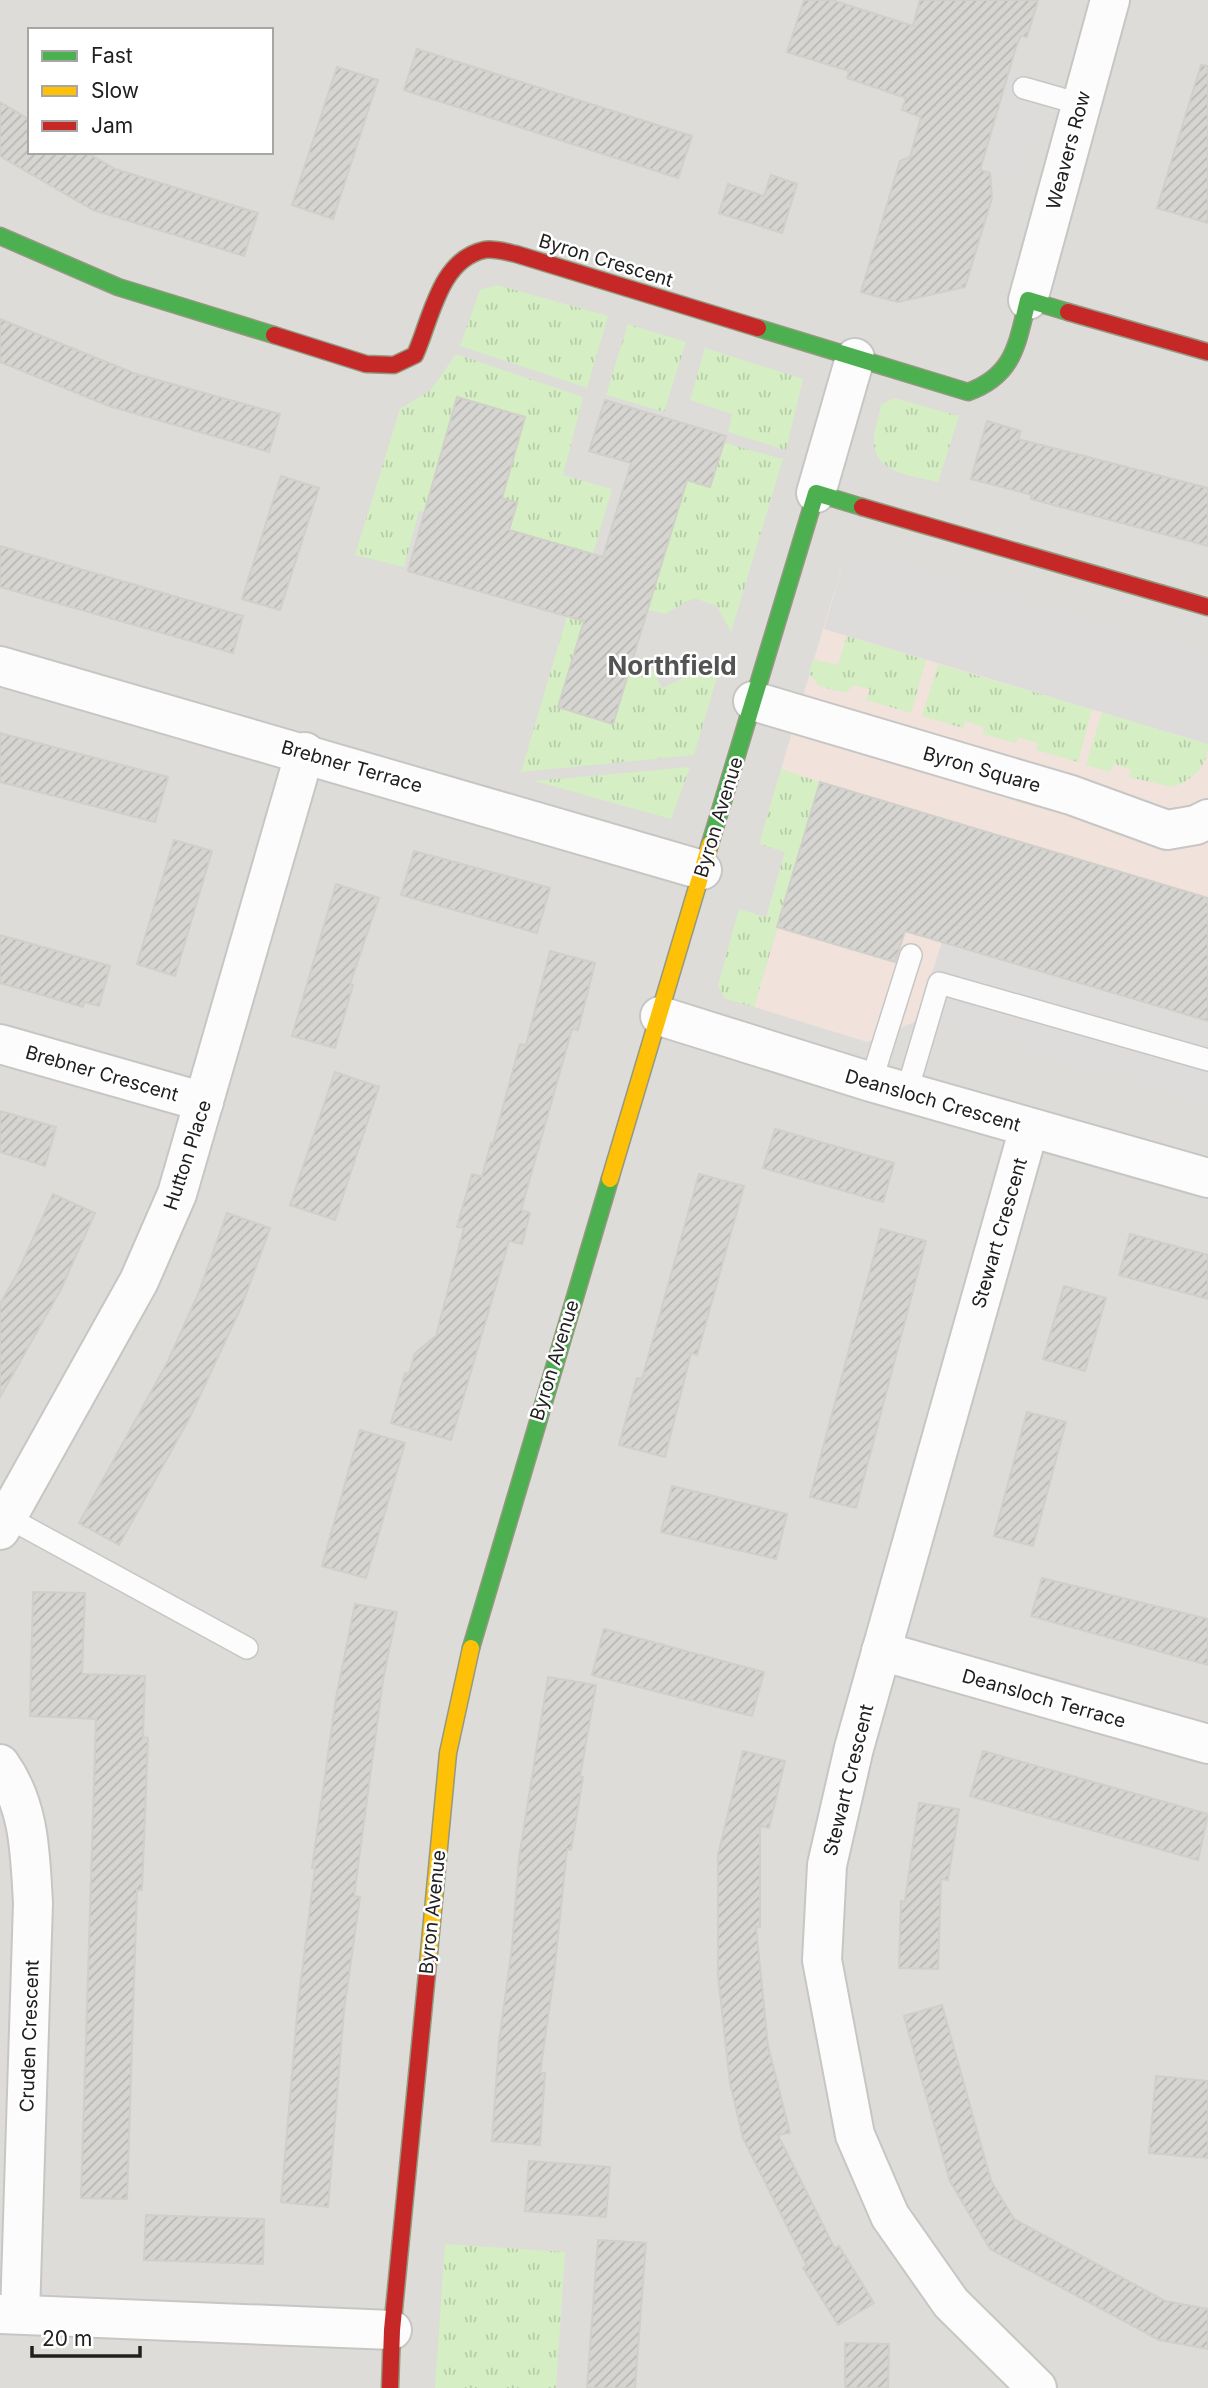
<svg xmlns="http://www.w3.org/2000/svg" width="1208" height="2388" viewBox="0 0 1208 2388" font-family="Inter,sans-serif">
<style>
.residential{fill:#dddcd9;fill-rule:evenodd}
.commercial{fill:#f1e2dc}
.grass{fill:url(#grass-tufts)}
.parking{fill:#dddcda}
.building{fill:url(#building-hatch);stroke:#d1cfc9;stroke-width:2}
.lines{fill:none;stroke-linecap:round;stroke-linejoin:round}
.lane-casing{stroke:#c7c6c4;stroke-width:24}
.street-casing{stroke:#c7c6c4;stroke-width:42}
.fast-casing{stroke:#94997f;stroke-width:19}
.slow-casing{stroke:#94997f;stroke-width:19}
.jam-casing{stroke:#94997f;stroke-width:19}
.lane{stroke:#fcfcfc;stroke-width:21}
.street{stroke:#fcfcfc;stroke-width:38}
.fast{stroke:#4caf50;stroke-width:16}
.slow{stroke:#ffc107;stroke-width:16}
.jam{stroke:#c62828;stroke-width:16}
.labels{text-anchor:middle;stroke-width:5;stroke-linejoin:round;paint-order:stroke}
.street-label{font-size:19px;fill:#202020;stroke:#fff}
.district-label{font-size:26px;font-weight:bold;fill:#535353;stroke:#fff}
</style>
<defs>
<pattern id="grass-tufts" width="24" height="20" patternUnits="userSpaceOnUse" patternTransform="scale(1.75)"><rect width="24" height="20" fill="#d5eec4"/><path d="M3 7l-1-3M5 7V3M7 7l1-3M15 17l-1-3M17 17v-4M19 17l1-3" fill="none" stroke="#b7cca8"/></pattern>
<pattern id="building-hatch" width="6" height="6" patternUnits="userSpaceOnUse" patternTransform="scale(1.75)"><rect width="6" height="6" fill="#d6d5d1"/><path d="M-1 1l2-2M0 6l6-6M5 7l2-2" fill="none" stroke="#b7b7b3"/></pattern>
</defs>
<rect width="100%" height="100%" fill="#eeede8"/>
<!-- residential -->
<path class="residential" d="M0,0H1208V2388H0ZM30,30H271V152H30Z"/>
<!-- commercial -->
<polygon class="commercial" points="848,546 1208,652 1208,1106 917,1021 867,1042 754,1007 820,783 781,769"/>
<!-- grass -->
<g class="grass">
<polygon points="497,285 608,316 587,388 460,346 480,290"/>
<polygon points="628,324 686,342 664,412 606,395"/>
<polygon points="705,348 803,379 786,450 728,432 732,414 690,400"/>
<polygon points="456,354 583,397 563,475 612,489 593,554 509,530 517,503 502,498 525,417 458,398 425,512 419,511 404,567 355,555 400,409 431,390"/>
<path d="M894,398L959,416L938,482C916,477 875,473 874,444C873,432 879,417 881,405Z"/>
<polygon points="724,443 783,459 731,632 717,606 694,598 665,614 648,610 687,480 710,486"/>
<polygon points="567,616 584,621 558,707 613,724 633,659 650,665 662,688 722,660 694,755 521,772"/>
<polygon points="847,636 926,660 911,713 866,700 870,689 854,685 846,693 819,686 809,673 813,659 838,665"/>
<polygon points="938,664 1092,709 1078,762 1036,750 1038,743 1018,737 1015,743 983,734 984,727 965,721 963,728 922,716"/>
<path d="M1102,712L1208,744C1208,767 1193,779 1173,787L1129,777L1131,770L1114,764L1110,772L1086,765Z"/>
<polygon points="690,767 671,819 534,781"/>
<polygon points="781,769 820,782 754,1007 724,998 718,985 739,909 766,917 785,852 759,844"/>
<polygon points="445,2244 565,2252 556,2388 435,2388"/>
</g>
<!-- parking -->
<g class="parking">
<polygon points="1009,70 1051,82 1023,182 980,170"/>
<polygon points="848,546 1208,652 1208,744 824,629"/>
<polygon points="942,942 1208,1021 1208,1106 917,1021"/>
</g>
<!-- building -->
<g class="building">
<polygon points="804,0 832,0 913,26 920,0 1038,0 1027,37 1021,36 1016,47 980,170 990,173 992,198 965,287 898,302 861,292 900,161 910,157 921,117 902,110 906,98 847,78 849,71 787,52"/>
<polygon points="417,49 692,136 678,178 404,90"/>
<polygon points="1201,65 1208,66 1208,223 1157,208"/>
<polygon points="337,67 378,80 333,219 292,205"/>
<polygon points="0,102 30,120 30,152 86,152 115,169 258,213 244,256 93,210 0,156"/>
<polygon points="771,175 797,184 782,233 719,213 728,184 764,196"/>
<polygon points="0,319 136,374 280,414 269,452 109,406 0,362"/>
<polygon points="457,397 525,417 502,498 517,503 509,530 603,557 631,463 589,451 605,400 726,436 710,487 687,480 613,724 558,707 584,621 408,571"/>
<polygon points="987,421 1021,431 1018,439 1208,488 1208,546 1031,499 1032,495 971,479"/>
<polygon points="281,476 319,488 280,610 242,599"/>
<polygon points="0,546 243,616 233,653 0,587"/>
<polygon points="0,733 168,777 155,822 0,782"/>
<polygon points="820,782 1208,898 1208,1021 905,931 895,962 777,927"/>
<polygon points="174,840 212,851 175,976 137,964"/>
<polygon points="414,851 550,888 537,933 401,895"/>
<polygon points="336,884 379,898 350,984 353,985 335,1048 292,1036"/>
<polygon points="0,935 110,966 99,1006 84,1002 83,1007 0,983"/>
<polygon points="550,951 595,963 578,1030 572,1029 521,1210 530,1213 522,1244 509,1241 451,1440 391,1423 405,1373 409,1374 415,1353 436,1336 464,1228 457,1227 472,1174 482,1177 491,1143 493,1144 520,1044 526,1045"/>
<polygon points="335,1072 379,1087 335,1220 290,1205"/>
<polygon points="0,1111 56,1127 45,1166 0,1152"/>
<polygon points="775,1129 894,1163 883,1202 763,1168"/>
<polygon points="699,1174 744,1186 697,1355 691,1353 665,1457 619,1445 637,1378 642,1379"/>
<polygon points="53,1194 95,1213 61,1289 0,1397 0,1304 17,1274"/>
<polygon points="227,1213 270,1228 242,1305 190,1417 119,1545 79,1523 168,1361 199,1292"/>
<polygon points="881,1229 926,1241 856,1508 810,1497"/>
<polygon points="1130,1234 1208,1255 1208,1299 1119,1275"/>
<polygon points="1064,1286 1106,1298 1085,1371 1043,1359"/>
<polygon points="1027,1412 1066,1422 1033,1546 994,1536"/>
<polygon points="360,1430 405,1443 366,1578 322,1566"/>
<polygon points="672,1486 787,1514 776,1559 661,1532"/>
<polygon points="1042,1578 1208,1619 1208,1665 1031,1616"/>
<polygon points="33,1592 85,1593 82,1674 145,1676 143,1737 148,1738 142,1890 137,1890 127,2199 81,2198 96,1719 30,1716"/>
<polygon points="355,1604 397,1612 383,1680 354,1896 360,1897 344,2010 328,2207 281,2202 298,2004 315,1868 312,1868 336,1698"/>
<polygon points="604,1629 764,1672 752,1716 592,1675"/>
<polygon points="548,1677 596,1685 580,1777 583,1777 571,1850 567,1849 554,1975 540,2073 545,2073 540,2145 492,2141 499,2042 512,1947 519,1858"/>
<polygon points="743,1751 785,1761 769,1828 760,1826 760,1927 756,1927 768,2046 790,2133 778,2135 835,2249 839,2246 874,2303 838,2325 803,2268 807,2266 743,2138 730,2083 718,1976 718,1855"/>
<polygon points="983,1751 1208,1814 1198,1860 970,1796"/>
<polygon points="919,1803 959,1809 948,1880 941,1879 938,1969 899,1968 901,1901 905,1901"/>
<polygon points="942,2005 991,2181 1014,2219 1165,2301 1208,2309 1208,2349 1159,2340 990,2249 950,2181 904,2016"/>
<polygon points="1156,2076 1208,2081 1208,2158 1149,2153"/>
<polygon points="529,2161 610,2167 606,2217 525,2211"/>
<polygon points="146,2215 264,2219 263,2264 144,2260"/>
<polygon points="598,2240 646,2243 635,2388 587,2388"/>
<polygon points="845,2343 889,2344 888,2388 845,2388"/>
</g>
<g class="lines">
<defs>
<g id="lane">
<polyline points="1024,88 1080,104"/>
<polyline points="871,1082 911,955"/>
<polyline points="907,1091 939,983 1208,1060"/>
<polyline points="7,1517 247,1648"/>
</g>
<g id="street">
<polyline points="1028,300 1110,0"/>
<polyline points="816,493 855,358"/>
<polyline points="0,666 702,870"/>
<polyline points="753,701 1071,795 1167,830 1196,825 1208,819"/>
<polyline points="660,1016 871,1082 1208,1178"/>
<polyline points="0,1044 204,1102"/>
<polyline points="1029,1128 854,1748 827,1865 822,1960 855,2135 890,2216 951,2303 1037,2388"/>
<polyline points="0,1530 139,1281 177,1194 305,752"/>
<polyline points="881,1651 1208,1744"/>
<path d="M0,1764C30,1806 30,1853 33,1903L20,2314"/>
<polyline points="0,2314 392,2330"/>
</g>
<g id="fast">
<polyline points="0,236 118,287 274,335"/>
<path d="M758,328L968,392C1015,375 1017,343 1028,300L1068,312"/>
<polyline points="710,844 816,493 862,507"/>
<polyline points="471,1648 610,1179"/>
</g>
<g id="slow">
<polyline points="610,1179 710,844"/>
<polyline points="428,1963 448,1753 471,1648"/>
</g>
<g id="jam">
<polyline points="1068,312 1208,352"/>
<path d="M274,335L366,364L394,365L415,355C431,320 439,260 484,250C494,248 506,252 516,254L758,328"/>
<polyline points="862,507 1208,607"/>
<polyline points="390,2388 392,2330 428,1963"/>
</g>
</defs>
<!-- lane casing -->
<use href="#lane" class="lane-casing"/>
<!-- street casing -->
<use href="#street" class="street-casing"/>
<!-- fast casing -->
<use href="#fast" class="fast-casing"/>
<!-- slow casing -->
<use href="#slow" class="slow-casing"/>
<!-- jam casing -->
<use href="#jam" class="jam-casing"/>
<!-- lane -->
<use href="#lane" class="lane"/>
<!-- street -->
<use href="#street" class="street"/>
<!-- fast -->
<use href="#fast" class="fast"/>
<!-- slow -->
<use href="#slow" class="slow"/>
<!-- jam -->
<use href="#jam" class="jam"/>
</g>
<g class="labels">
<!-- street labels -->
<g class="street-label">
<text transform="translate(1068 150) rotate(-75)" y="7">Weavers Row</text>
<text transform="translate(606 260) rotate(17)" y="7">Byron Crescent</text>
<text transform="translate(352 766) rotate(16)" y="7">Brebner Terrace</text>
<text transform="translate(982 769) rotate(16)" y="7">Byron Square</text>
<text transform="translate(718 817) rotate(-73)" y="7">Byron Avenue</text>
<text transform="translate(102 1073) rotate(16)" y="7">Brebner Crescent</text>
<text transform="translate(933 1100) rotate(16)" y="7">Deansloch Crescent</text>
<text transform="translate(187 1155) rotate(-72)" y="7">Hutton Place</text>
<text transform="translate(999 1233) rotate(-74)" y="7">Stewart Crescent</text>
<text transform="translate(554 1360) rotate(-73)" y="7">Byron Avenue</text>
<text transform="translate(1044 1698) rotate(16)" y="7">Deansloch Terrace</text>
<text transform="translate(848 1780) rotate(-76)" y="7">Stewart Crescent</text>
<text transform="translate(432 1912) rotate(-84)" y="7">Byron Avenue</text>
<text transform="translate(29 2036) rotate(-88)" y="7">Cruden Crescent</text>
</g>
<!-- district labels -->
<g class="district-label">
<text x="672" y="675">Northfield</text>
</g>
</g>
<!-- legend -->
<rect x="28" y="28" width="245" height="126" fill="#ffffff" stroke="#a6a6a6" stroke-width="2"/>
<rect x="42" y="51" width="35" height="10" fill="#4caf50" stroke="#a6a6a6" stroke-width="2"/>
<text x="91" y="63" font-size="21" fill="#202020">Fast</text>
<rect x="42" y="86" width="35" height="10" fill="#ffc107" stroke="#a6a6a6" stroke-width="2"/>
<text x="91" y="98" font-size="21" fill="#202020">Slow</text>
<rect x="42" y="121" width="35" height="10" fill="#c62828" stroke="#a6a6a6" stroke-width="2"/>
<text x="91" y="133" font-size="21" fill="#202020">Jam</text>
<!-- scale -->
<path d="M32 2346v10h108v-10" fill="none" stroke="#202020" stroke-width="3.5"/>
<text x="42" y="2346" font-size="21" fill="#202020" stroke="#ffffff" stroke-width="5" paint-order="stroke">20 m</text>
</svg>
